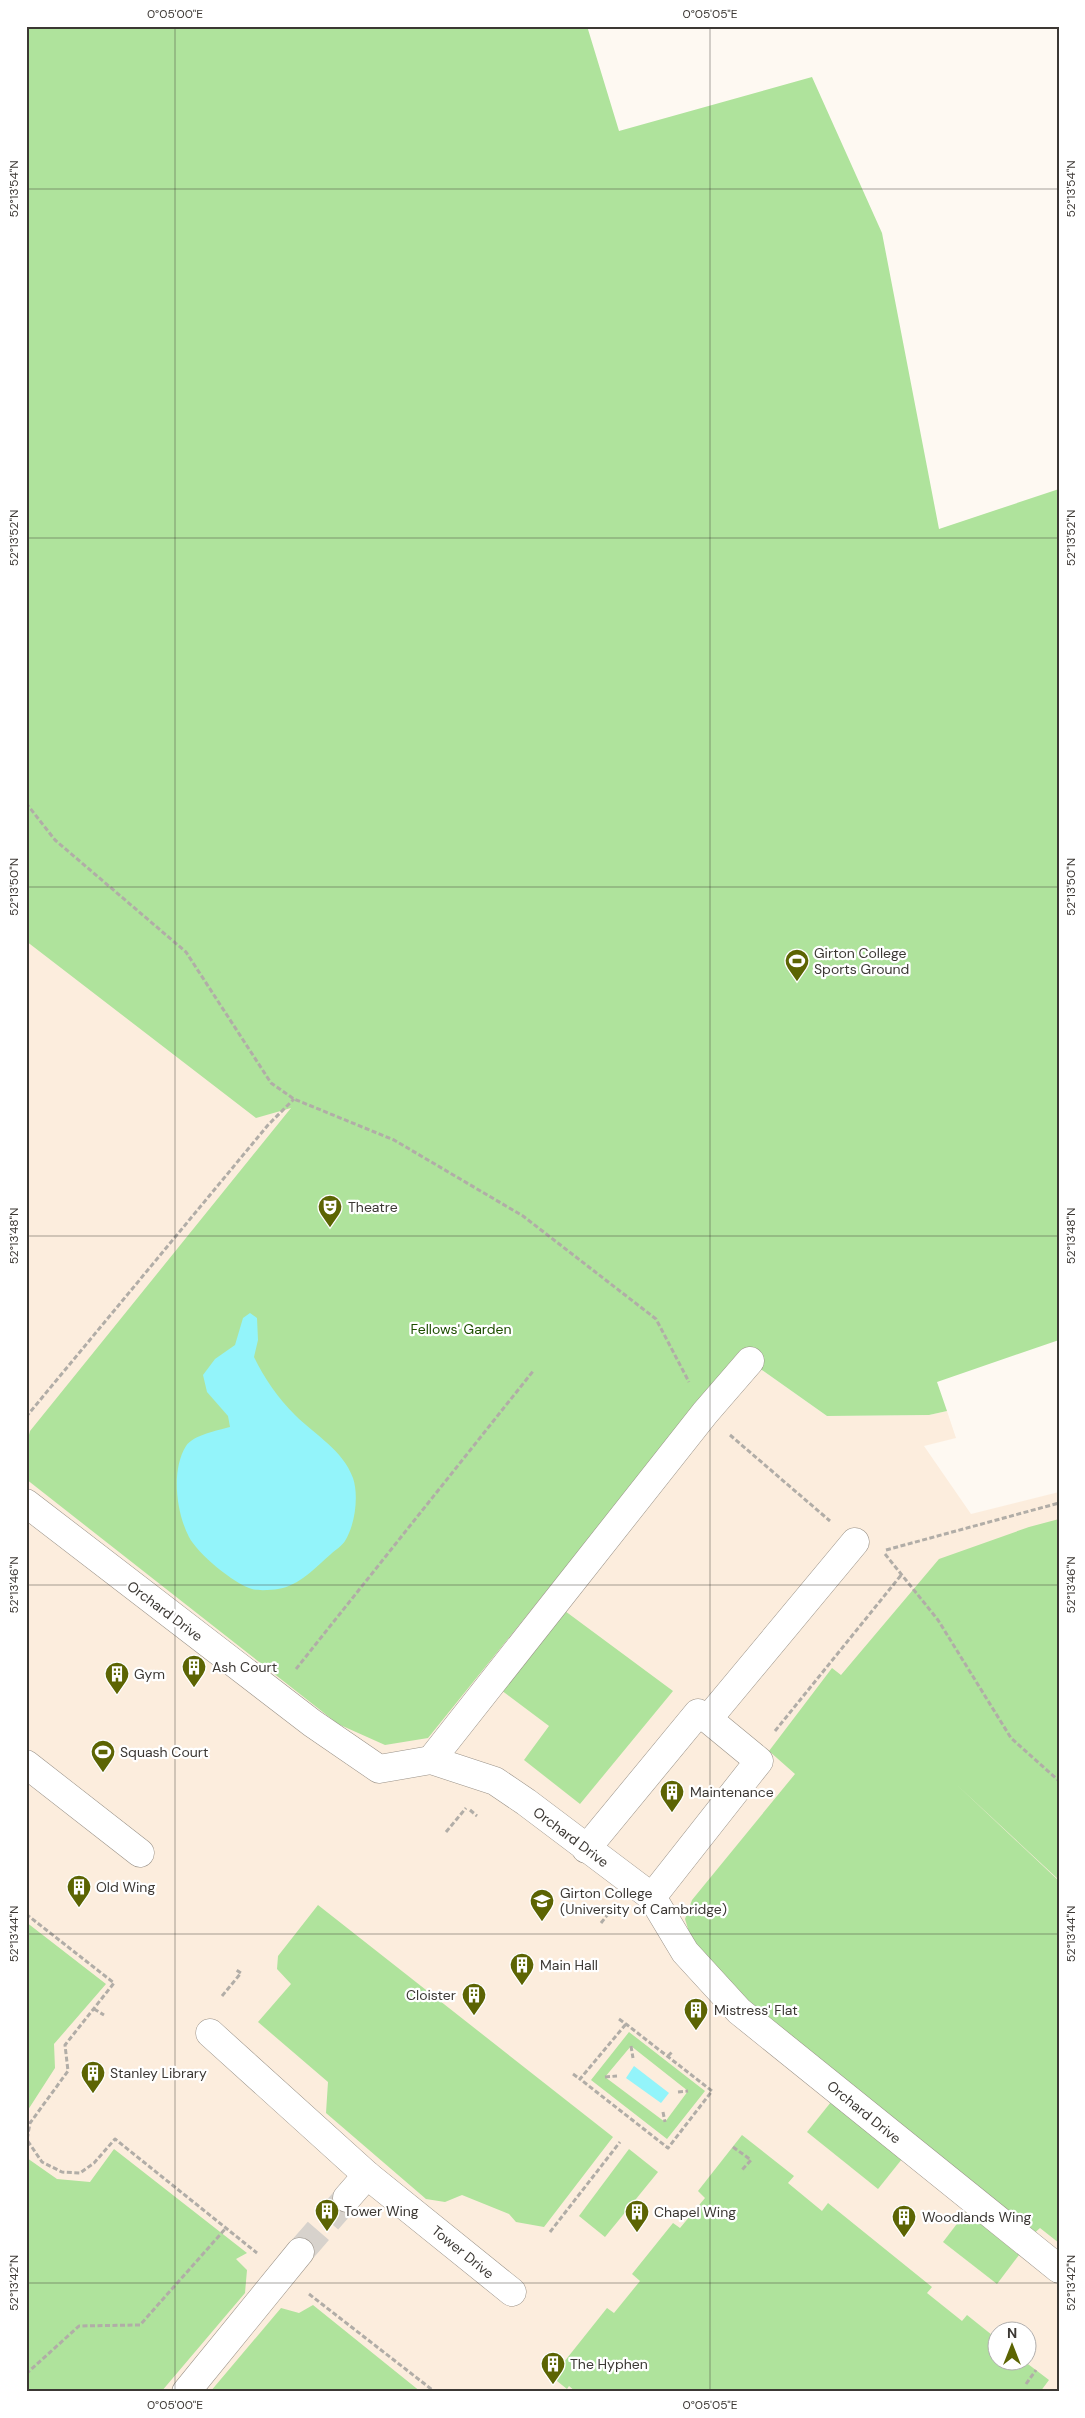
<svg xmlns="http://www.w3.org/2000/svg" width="1085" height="2418" viewBox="0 0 1085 2418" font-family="'DM Sans',sans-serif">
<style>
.built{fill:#fceddd;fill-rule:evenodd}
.green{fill:#afe39c;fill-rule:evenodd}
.water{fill:#93f4fa}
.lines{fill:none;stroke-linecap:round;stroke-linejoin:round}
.minor-tunnel{stroke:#d7d2cc;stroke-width:28;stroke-dasharray:28 14;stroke-linecap:butt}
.minor-casing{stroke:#9a9288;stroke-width:29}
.path{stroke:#b1ada7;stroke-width:3;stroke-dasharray:5 2.5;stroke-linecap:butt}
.minor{stroke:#fff;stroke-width:28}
.ticks{fill:none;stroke:#3c3834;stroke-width:1;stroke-opacity:0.45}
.labels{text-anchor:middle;stroke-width:4.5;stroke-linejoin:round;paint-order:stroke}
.poi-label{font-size:14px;fill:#3c3834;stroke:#fff;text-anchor:start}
.park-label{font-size:14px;fill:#1d4e00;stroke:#fff}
.street-label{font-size:14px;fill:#3c3834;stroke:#fff}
.neatline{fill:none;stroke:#3c3834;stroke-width:2}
.ticks-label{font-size:12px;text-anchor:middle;fill:#3c3834}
</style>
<rect width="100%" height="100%" fill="#fef9f2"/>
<!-- built -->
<path class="built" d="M26,795L738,1353L827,1416L929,1415L947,1411L956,1438L924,1446L971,1514L1059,1492V2392H26ZM998,2330H1028V2360H998Z"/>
<!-- green -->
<g class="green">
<polygon points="26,26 587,26 619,131 812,77 882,233 939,529 1059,489 1059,1340 937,1382 947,1411 929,1415 827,1416 738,1353 428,1738 385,1745 338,1724 26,1479 26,1447 30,1431 291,1108 256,1118 26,941"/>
<polygon points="1059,1519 1059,1880 957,1785 1059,1881 1059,2243 1040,2228 1029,2238 749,2007 693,1945 685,1919 692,1900 795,1774 769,1751 832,1668 841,1675 939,1559 1029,1527"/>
<polygon points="565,1611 673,1691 580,1804 524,1760 549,1726 501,1690"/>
<polygon points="318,1905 613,2137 544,2227 516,2222 509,2214 462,2195 445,2202 426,2199 326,2113 328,2082 258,2022 291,1984 277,1969 278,1956"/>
<polygon points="26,1922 106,1984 54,2044 55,2068 26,2113"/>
<path d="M629,2032L705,2091L667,2139L591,2080ZM631,2046L688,2091L665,2122L605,2077Z"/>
<polygon points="831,2102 902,2159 878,2189 807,2132"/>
<polygon points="742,2135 794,2176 788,2183 822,2211 828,2203 932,2287 927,2293 962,2321 967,2315 997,2339 998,2360 1024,2361 1049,2380 1040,2392 576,2392 569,2386 567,2389 552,2377 607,2308 614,2313 640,2281 632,2274 673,2223 680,2228 705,2198 698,2191"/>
<polygon points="114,2149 247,2253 236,2259 247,2270 245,2293 161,2392 26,2392 26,2153 27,2158 57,2179 90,2182"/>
<polygon points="629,2149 658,2172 605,2237 579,2216"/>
<polygon points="966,2212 1019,2255 997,2284 943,2242"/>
<polygon points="313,2305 421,2392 210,2392 281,2308 299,2313"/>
</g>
<!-- water -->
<g class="water">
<path d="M250,1313L257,1318L258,1340L254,1357C264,1378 278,1398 295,1415C315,1435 343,1450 353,1478C359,1496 355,1525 345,1541C342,1546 335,1550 331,1554C316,1567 299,1586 278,1589C272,1590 258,1591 252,1589C234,1584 197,1553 189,1537C176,1512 171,1470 186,1446C193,1435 219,1430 230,1427L228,1416L207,1392L203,1375L215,1359L235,1345L243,1318Z"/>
<polygon points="634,2066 669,2093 661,2103 626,2078"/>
</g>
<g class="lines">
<!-- minor-tunnel -->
<polyline class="minor-tunnel" points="300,2252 347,2198"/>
<defs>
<g id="minor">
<polyline points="26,1503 312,1723 379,1769 431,1760 495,1781 526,1802 652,1897 685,1952 739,2011 1059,2269"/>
<polyline points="431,1760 705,1413 750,1361"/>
<polyline points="26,1764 140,1853"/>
<polyline points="586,1849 698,1713 708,1719"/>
<polyline points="652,1897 759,1761 708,1719 855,1542"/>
<polyline points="210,2033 367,2175"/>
<polyline points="347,2198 367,2175 512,2292"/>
<polyline points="186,2392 300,2252"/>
</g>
</defs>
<!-- minor casing -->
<use href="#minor" class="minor-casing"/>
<!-- path -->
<g class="path">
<polyline points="26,803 55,840 186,952 271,1083 294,1099 394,1140 523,1216 656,1319 689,1382"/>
<polyline points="26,1417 268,1125 294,1099"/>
<polyline points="730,1435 830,1521"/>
<polyline points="886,1550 1059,1503"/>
<polyline points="885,1554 938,1620 1011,1738 1059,1781"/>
<polyline points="296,1669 534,1370"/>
<polyline points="775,1731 902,1574"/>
<polyline points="470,1810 477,1816"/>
<polyline points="446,1832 466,1808"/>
<polyline points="26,1914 114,1983 65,2045 68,2071 30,2123 27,2140 42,2162 62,2172 80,2173 94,2163 115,2139 257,2253"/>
<polyline points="601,1923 612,1909"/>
<polyline points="222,1996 241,1973 235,1969"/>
<polyline points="94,2009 104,2015"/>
<polyline points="619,2019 626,2024 712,2091 668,2148 580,2079 626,2024"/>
<polyline points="631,2046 633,2058"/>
<polyline points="668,2056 672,2052"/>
<polyline points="573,2074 580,2079"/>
<polyline points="605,2077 617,2076"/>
<polyline points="678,2092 688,2091"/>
<polyline points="663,2112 665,2122"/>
<polyline points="733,2147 751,2160 741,2171"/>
<polyline points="550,2232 620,2142"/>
<polyline points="309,2294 435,2392"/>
<polyline points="26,2374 79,2326 140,2325 226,2228"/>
<polyline points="1026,2384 1036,2370"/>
</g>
<!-- minor -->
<use href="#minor" class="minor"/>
</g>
<!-- ticks -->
<path class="ticks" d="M175,26V2392M710,26V2392M26,189H1059M26,538H1059M26,887H1059M26,1236H1059M26,1585H1059M26,1934H1059M26,2283H1059"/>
<!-- icons -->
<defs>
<symbol id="stadium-pin" viewBox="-11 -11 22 30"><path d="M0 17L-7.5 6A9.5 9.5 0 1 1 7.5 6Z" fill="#5c6403" stroke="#fff"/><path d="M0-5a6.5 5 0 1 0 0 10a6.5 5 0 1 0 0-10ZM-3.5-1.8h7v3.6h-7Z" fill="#fff"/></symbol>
<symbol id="theatre-pin" viewBox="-11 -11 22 30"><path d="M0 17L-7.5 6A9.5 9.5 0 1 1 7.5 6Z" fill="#5c6403" stroke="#fff"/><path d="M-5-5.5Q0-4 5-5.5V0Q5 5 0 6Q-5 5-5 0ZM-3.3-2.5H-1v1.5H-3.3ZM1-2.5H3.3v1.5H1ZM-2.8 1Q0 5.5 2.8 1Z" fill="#fff"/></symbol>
<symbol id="building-pin" viewBox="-11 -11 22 30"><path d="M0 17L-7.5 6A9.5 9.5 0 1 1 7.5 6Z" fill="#5c6403" stroke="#fff"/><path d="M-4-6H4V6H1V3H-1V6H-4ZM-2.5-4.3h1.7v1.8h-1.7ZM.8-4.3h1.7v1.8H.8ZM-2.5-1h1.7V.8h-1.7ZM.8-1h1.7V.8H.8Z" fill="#fff"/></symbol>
<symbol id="university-pin" viewBox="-11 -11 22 30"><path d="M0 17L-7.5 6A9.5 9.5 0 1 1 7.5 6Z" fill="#5c6403" stroke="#fff"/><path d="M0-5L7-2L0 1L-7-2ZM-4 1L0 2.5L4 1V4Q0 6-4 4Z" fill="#fff"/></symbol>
</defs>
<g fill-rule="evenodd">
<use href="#stadium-pin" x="783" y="947" width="28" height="38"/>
<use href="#theatre-pin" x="316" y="1193" width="28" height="38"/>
<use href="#building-pin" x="180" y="1653" width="28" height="38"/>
<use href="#building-pin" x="103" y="1660" width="28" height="38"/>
<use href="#stadium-pin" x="89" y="1738" width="28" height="38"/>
<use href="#building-pin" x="658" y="1778" width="28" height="38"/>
<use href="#building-pin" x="65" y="1873" width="28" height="38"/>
<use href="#university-pin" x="528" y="1887" width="28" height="38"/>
<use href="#building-pin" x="508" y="1951" width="28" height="38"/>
<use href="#building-pin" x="460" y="1981" width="28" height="38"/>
<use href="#building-pin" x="682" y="1996" width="28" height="38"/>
<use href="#building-pin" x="79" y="2059" width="28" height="38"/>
<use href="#building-pin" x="313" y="2197" width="28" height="38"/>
<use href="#building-pin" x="623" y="2198" width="28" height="38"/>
<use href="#building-pin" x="890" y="2203" width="28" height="38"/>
<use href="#building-pin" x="539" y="2350" width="28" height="38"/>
</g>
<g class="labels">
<!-- poi labels -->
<g class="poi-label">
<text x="814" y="958">Girton College<tspan x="814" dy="16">Sports Ground</tspan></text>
<text x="348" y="1212">Theatre</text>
<text x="212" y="1672">Ash Court</text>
<text x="134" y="1679">Gym</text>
<text x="120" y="1757">Squash Court</text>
<text x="690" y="1797">Maintenance</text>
<text x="96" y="1892">Old Wing</text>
<text x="560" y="1898">Girton College<tspan x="560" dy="16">(University of Cambridge)</tspan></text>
<text x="540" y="1970">Main Hall</text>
<text x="456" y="2000" text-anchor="end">Cloister</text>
<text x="714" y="2015">Mistress' Flat</text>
<text x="110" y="2078">Stanley Library</text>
<text x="344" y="2216">Tower Wing</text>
<text x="654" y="2217">Chapel Wing</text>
<text x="922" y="2222">Woodlands Wing</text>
<text x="570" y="2369">The Hyphen</text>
</g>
<!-- park labels -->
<g class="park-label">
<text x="461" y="1334">Fellows' Garden</text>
</g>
<!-- street labels -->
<g class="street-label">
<text transform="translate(165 1611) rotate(37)" y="5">Orchard Drive</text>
<text transform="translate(571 1837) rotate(37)" y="5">Orchard Drive</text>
<text transform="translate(864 2112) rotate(39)" y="5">Orchard Drive</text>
<text transform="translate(463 2252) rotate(39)" y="5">Tower Drive</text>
</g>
</g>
<!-- border -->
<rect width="1085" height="2418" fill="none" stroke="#ffffff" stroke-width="55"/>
<!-- north arrow -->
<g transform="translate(1012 2346)"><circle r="24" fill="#ffffff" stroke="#b1afae"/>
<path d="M0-4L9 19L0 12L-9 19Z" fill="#5c6403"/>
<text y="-8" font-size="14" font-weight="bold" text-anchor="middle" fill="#3c3834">N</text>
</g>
<rect x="28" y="28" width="1030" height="2362" class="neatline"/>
<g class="ticks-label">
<text x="175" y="18">0°05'00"E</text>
<text x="710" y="18">0°05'05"E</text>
<text transform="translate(14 189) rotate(-90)" y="4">52°13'54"N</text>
<text transform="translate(1071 189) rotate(-90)" y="4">52°13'54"N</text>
<text transform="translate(14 538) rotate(-90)" y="4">52°13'52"N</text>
<text transform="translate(1071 538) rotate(-90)" y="4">52°13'52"N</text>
<text transform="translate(14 887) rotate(-90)" y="4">52°13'50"N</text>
<text transform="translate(1071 887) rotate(-90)" y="4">52°13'50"N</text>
<text transform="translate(14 1236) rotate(-90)" y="4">52°13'48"N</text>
<text transform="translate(1071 1236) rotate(-90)" y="4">52°13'48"N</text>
<text transform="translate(14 1585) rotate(-90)" y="4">52°13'46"N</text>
<text transform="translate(1071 1585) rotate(-90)" y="4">52°13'46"N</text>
<text transform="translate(14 1934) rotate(-90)" y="4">52°13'44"N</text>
<text transform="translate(1071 1934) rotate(-90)" y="4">52°13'44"N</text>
<text transform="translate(14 2283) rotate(-90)" y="4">52°13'42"N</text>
<text transform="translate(1071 2283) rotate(-90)" y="4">52°13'42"N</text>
<text x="175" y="2409">0°05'00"E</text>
<text x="710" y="2409">0°05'05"E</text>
</g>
</svg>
